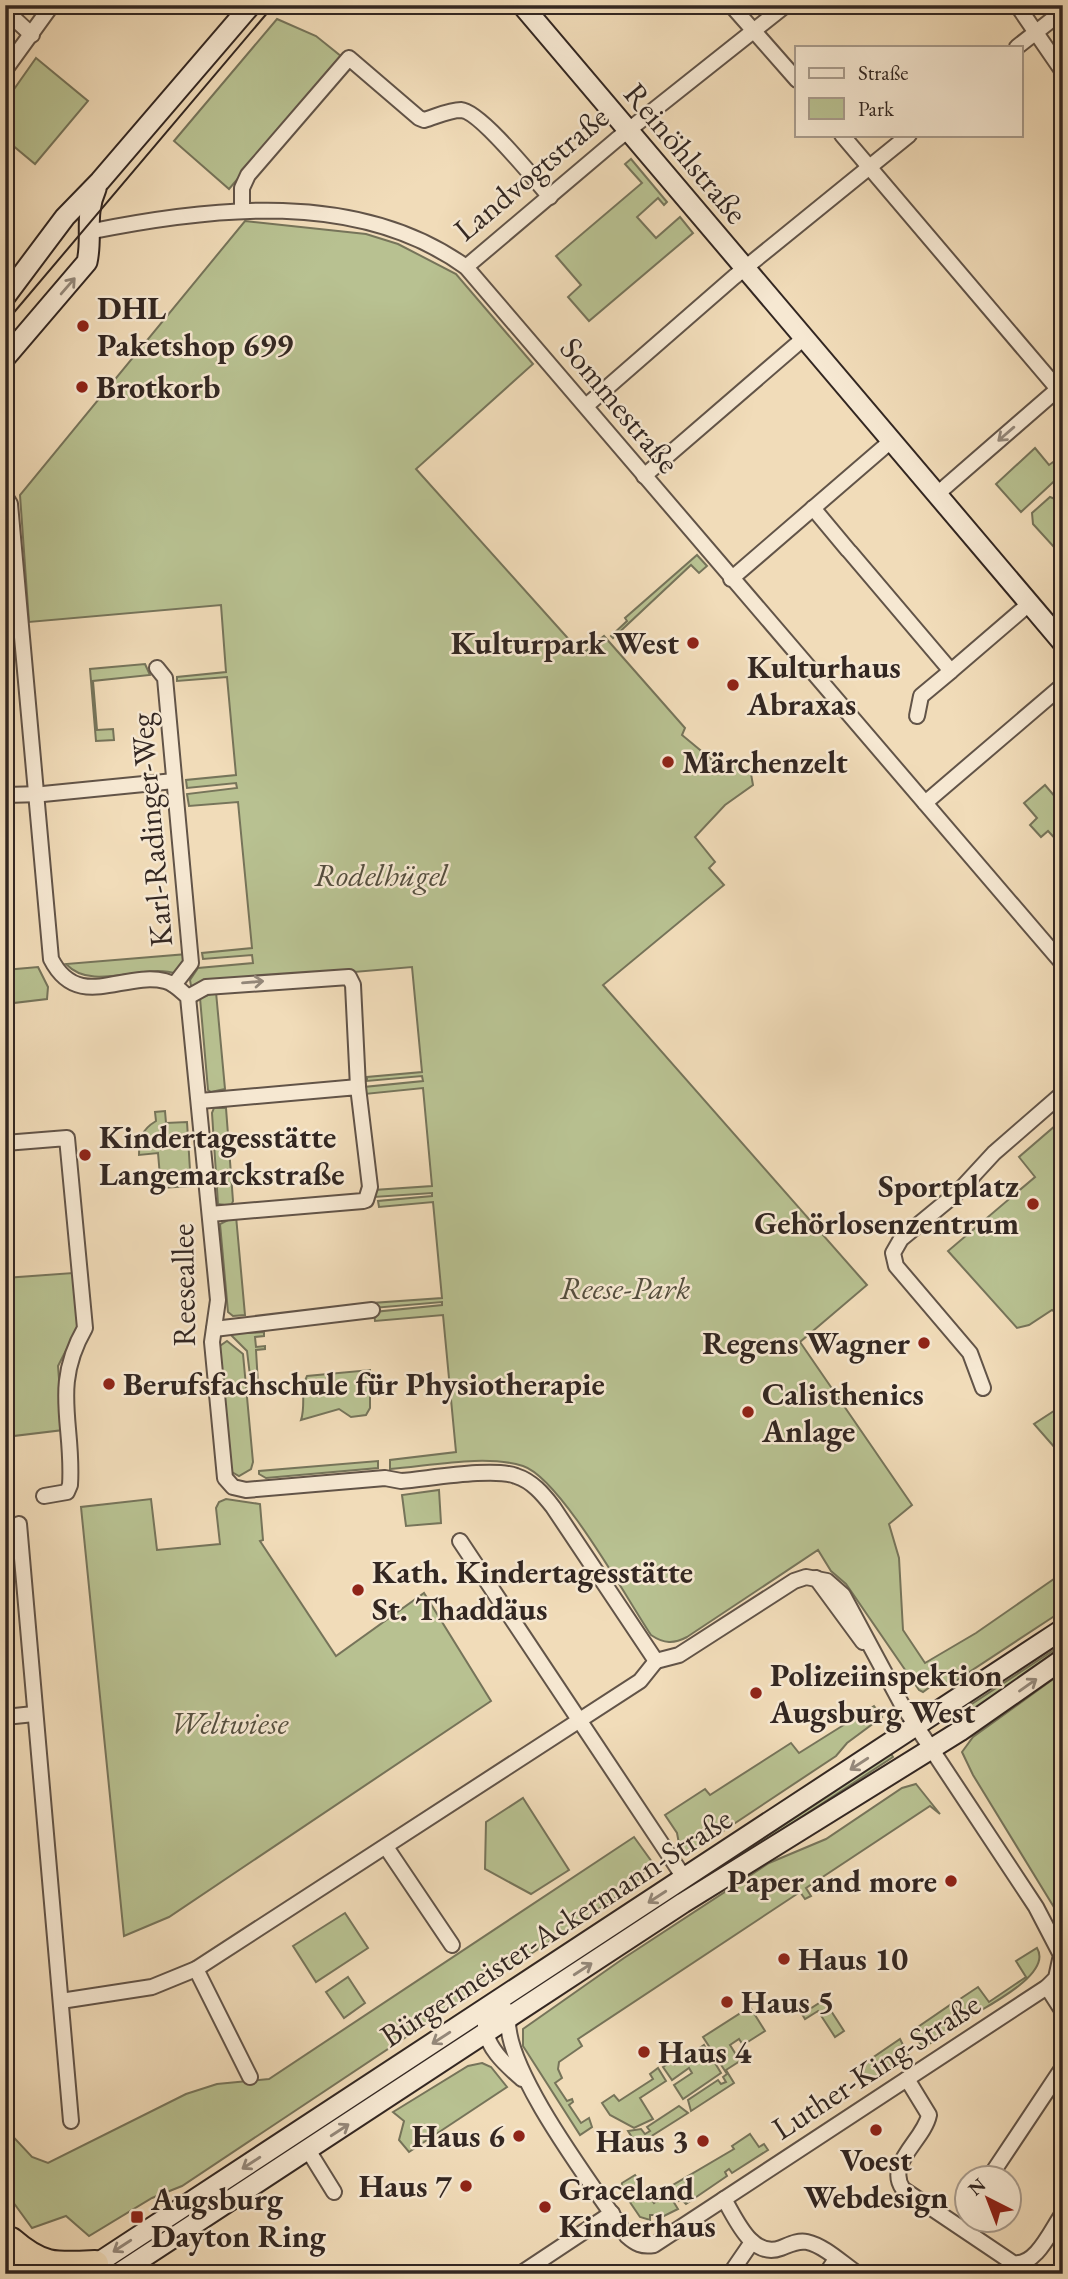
<svg xmlns="http://www.w3.org/2000/svg" width="1068" height="2279" viewBox="0 0 1068 2279" font-family="'EB Garamond',serif">
<style>
.green{fill:#b8c191;stroke:#76745a;stroke-width:2}
.lines{fill:none;stroke-linecap:round;stroke-linejoin:round}
.street-casing{stroke:#625448;stroke-width:18}
.secondary-casing{stroke:#332722;stroke-width:23}
.highway-casing{stroke:#332722;stroke-width:30}
.street{stroke:#f6e8d2;stroke-width:14}
.secondary{stroke:#f6e8d2;stroke-width:19}
.highway{stroke:#f1dcb9;stroke-width:26}
.tram{stroke:#332722;stroke-width:2}
.oneway{stroke:#94887a}
.poi-dot{fill:#8f2418;stroke:#f6e8d2;stroke-width:2.5}
.labels{text-anchor:middle;stroke-width:5;stroke-linejoin:round;paint-order:stroke}
.street-label{font-size:32px;fill:#332722;stroke:#f6e8d2}
.poi-label{font-size:32px;font-weight:bold;fill:#332722;stroke:#f6e8d2;text-anchor:start}
.park-label{font-size:32px;font-style:italic;fill:#544e3e;stroke:#f6e8d2}
</style>
<rect width="100%" height="100%" fill="#f1dcb9"/>
<filter id="stains"><feTurbulence type="fractalNoise" baseFrequency=".00286" numOctaves="4"/><feColorMatrix values="0 0 0 0 .2 0 0 0 0 .09 0 0 0 0 .02 0 0 0 .5 -.17"/></filter>
<radialGradient id="worn" r=".72"><stop offset=".6" stop-color="#630" stop-opacity="0"/><stop offset="1" stop-color="#630" stop-opacity=".3"/></radialGradient>
<!-- green -->
<g class="green">
<polygon points="277,19 316,36 342,57 229,189 174,141"/>
<polygon points="36,58 88,101 35,164 5,139 5,102"/>
<polygon points="631,159 667,202 664,205 658,198 637,217 656,238 680,217 693,233 589,321 568,297 581,285 556,256 642,183 625,164"/>
<path d="M245,221L366,234L398,244L456,274L533,364L416,469L582,654L604,636L685,728L682,735L711,759L740,764L751,774L753,785L725,805L695,837L715,862L709,868L724,885L603,985L867,1285L800,1342L912,1505L889,1524L899,1558L903,1630L925,1663L976,1633L1061,1574L1056,1615L954,1682L944,1685L938,1681L923,1692L919,1690L846,1584L831,1571L818,1550L687,1637C674,1644 664,1644 651,1635C627,1599 560,1478 523,1466C486,1454 429,1466 390,1469V1460L456,1452L443,1315L375,1321L374,1312L442,1305V1302L373,1308L372,1303L442,1298L433,1202L379,1207L378,1201L432,1196V1193L374,1197V1190L432,1186L423,1088L365,1094L364,1087L423,1081L422,1076L367,1081V1077L422,1072L412,967L191,986L190,980L198,968L253,963L252,955L203,959L202,953L252,948L238,802L189,806L187,794L237,788L236,783L187,788L186,780L236,775L227,677L177,681V677L226,672L221,605L29,622L20,495Z"/>
<polygon points="1035,448 1049,465 1063,455 1063,473 1021,512 996,484"/>
<polygon points="1050,497 1063,502 1063,557 1033,524 1032,513"/>
<polygon points="697,555 707,566 699,573 691,565 613,638 611,636 627,621 625,618"/>
<polygon points="145,664 150,675 93,681 97,730 113,729 114,740 96,741 90,669"/>
<polygon points="1045,785 1063,806 1063,847 1048,831 1041,837 1030,825 1037,818 1024,803"/>
<path d="M188,954L177,974C143,962 93,993 66,964Z"/>
<polygon points="38,967 48,987 47,999 5,1004 5,970"/>
<polygon points="216,992 225,1089 211,1092 208,1090 200,998"/>
<polygon points="226,1108 233,1201 231,1206 218,1204 212,1113 214,1108"/>
<path d="M165,1111L166,1123L187,1122L191,1186L161,1188L158,1153L139,1155C139,1139 141,1130 156,1121L155,1112Z"/>
<polygon points="1063,1119 1063,1309 1056,1313 1052,1310 1029,1325 1017,1328 948,1251 1035,1177 1019,1157"/>
<polygon points="236,1216 245,1315 233,1316 228,1312 220,1224"/>
<polygon points="73,1273 78,1327 58,1366 63,1430 5,1437 5,1278"/>
<polygon points="248,1327 248,1333 264,1332 264,1336 255,1337 256,1347 265,1346 265,1349 256,1350 258,1384 251,1384 247,1351 231,1335 231,1332"/>
<polygon points="227,1341 243,1354 253,1462 251,1469 239,1476 230,1471 217,1348"/>
<path d="M370,1370V1408L366,1415L351,1417L339,1409L301,1420C306,1406 300,1388 307,1376Z"/>
<polygon points="1063,1405 1063,1457 1034,1424"/>
<polygon points="378,1461 378,1468 266,1478 259,1474 259,1471"/>
<polygon points="439,1490 441,1523 406,1526 402,1495"/>
<polygon points="151,1499 157,1550 220,1544 216,1508 219,1502 226,1499 260,1504 263,1540 260,1541 336,1656 424,1593 491,1701 169,1917 124,1936 81,1507"/>
<polygon points="1063,1644 1063,1650 962,1720 958,1713"/>
<polygon points="1063,1672 1063,1922 973,1775 962,1752 973,1737"/>
<polygon points="874,1706 882,1717 847,1743 836,1756 693,1851 686,1853 680,1849 677,1833 665,1815 705,1789 710,1795 791,1743 799,1753"/>
<polygon points="889,1751 893,1757 505,2012 616,1936 638,1917"/>
<polygon points="916,1784 940,1814 930,1806 806,1888 811,1896 805,1899 800,1892 578,2039 582,2046 559,2062 558,2069 562,2078 555,2083 567,2101 572,2099 573,2102 569,2105 581,2123 589,2118 592,2127 580,2135 523,2046 523,2029 624,1958 769,1863 826,1839 902,1788"/>
<polygon points="523,1798 569,1870 531,1894 485,1869 486,1822"/>
<polygon points="634,1837 652,1862 633,1886 182,2186 152,2198 89,2236 66,2216 32,2228 5,2191 5,2128 32,2157 48,2163 186,2094 217,2084 269,2079"/>
<polygon points="345,1913 368,1948 316,1982 293,1946"/>
<path d="M1037,1948C1053,1974 987,2006 968,2018L957,2001L978,1987L989,2002L1026,1977L1016,1961Z"/>
<polygon points="348,1977 365,2003 344,2018 326,1992"/>
<polygon points="824,2000 844,2031 835,2037 818,2011 805,2019 802,2014"/>
<polygon points="953,2003 965,2020 923,2048 912,2031"/>
<polygon points="750,2007 765,2031 743,2045 739,2039 730,2045 740,2061 726,2070 734,2083 691,2111 688,2100 718,2080 721,2084 726,2082 723,2077 727,2074 703,2037"/>
<polygon points="900,2039 909,2057 867,2085 856,2069"/>
<polygon points="704,2045 721,2073 683,2099 674,2085 692,2073 689,2068 672,2080 663,2067 672,2061 675,2065"/>
<polygon points="482,2063 491,2067 507,2087 409,2152 399,2140 404,2121 393,2112 468,2066"/>
<polygon points="658,2068 666,2081 640,2098 653,2119 634,2128 610,2115 602,2103 614,2095 619,2101 653,2079 650,2074"/>
<polygon points="679,2106 688,2113 642,2142 635,2142 628,2131 641,2129 645,2134 650,2131 647,2127"/>
<polygon points="750,2134 759,2147 764,2144 768,2150 732,2173 729,2169 725,2172 727,2176 686,2204 682,2200 679,2201 672,2191 675,2189 673,2185 734,2149 732,2146"/>
<polygon points="635,2175 654,2203 668,2193 678,2209 656,2220 656,2215 650,2215 650,2220 640,2217 621,2189 622,2183"/>
</g>
<g class="lines">
<defs>
<g id="street">
<polyline points="731,5 797,80"/>
<polyline points="1017,5 1063,72"/>
<polyline points="5,10 32,35"/>
<polyline points="1017,47 1063,11"/>
<polyline points="5,70 52,5"/>
<polyline points="842,135 1063,395"/>
<path d="M242,209V188L248,175L349,58L419,118L424,120C435,117 449,110 461,110C480,111 535,180 550,197"/>
<path d="M88,232C211,207 358,189 466,267L1063,964"/>
<polyline points="466,267 616,140 786,5"/>
<polyline points="586,406 734,277 909,135"/>
<polyline points="644,476 804,338"/>
<polyline points="936,495 1058,389"/>
<path d="M5,496L10,504L51,959C78,1012 123,971 165,981C174,983 181,991 188,997L218,1300L212,1342L225,1478L233,1487L246,1490L385,1478L401,1481C428,1479 493,1467 516,1476C532,1481 543,1494 553,1507L656,1661L679,1655L794,1581L806,1577L827,1581L843,1595L901,1703L1036,1907L1061,1955L1056,1978L1047,1987L654,2245C642,2247 636,2244 627,2236C595,2188 506,2073 508,2019"/>
<polyline points="813,508 848,550"/>
<polyline points="850,552 951,671 921,696 917,716"/>
<polyline points="731,579 891,441"/>
<polyline points="157,668 165,678 191,963 174,985"/>
<polyline points="951,671 1029,604"/>
<polyline points="5,795 43,794 174,781"/>
<polyline points="925,803 1063,685"/>
<polyline points="188,997 206,987 349,977 353,985 358,1087"/>
<polyline points="200,1101 358,1087 370,1187 366,1200 363,1201 210,1214"/>
<path d="M5,1143L67,1138L85,1328C51,1387 74,1424 70,1485L67,1492L44,1496"/>
<polyline points="214,1329 372,1310"/>
<polyline points="983,1388 970,1353 896,1266 893,1253 901,1239 958,1192 994,1153 1063,1093"/>
<polyline points="19,1524 71,2121"/>
<polyline points="460,1541 685,1879"/>
<polyline points="816,1578 863,1642"/>
<polyline points="5,1717 34,1714"/>
<polyline points="386,1847 452,1945"/>
<polyline points="196,1969 250,2077"/>
<polyline points="1047,1987 1063,2012"/>
<polyline points="61,2001 152,1987 196,1969 640,1681 656,1661"/>
<path d="M504,2007L485,2023C484,2046 506,2065 522,2079"/>
<path d="M907,2079L929,2115C924,2140 885,2164 903,2189L1013,2263C1036,2267 1051,2230 1063,2213"/>
<polyline points="308,2150 334,2192"/>
<polyline points="989,2178 1063,2067"/>
<path d="M724,2199C736,2219 752,2259 781,2248C789,2245 797,2240 807,2242C825,2246 843,2264 858,2274"/>
<polyline points="520,2274 612,2213"/>
<polyline points="730,2274 752,2242"/>
<polyline points="826,2274 836,2259"/>
</g>
<g id="secondary">
<polyline points="522,5 1063,643"/>
<polyline points="5,297 65,217 100,181 251,5"/>
<path d="M5,358L87,262C93,236 84,216 96,189"/>
<polyline points="84,2272 1063,1629"/>
<polyline points="118,2274 683,1903 960,1731 1063,1659"/>
</g>
<g id="highway">
<path d="M11,2241C42,2268 56,2266 95,2264"/>
<polyline points="5,2261 14,2274"/>
</g>
</defs>
<!-- street casing -->
<use href="#street" class="street-casing"/>
<!-- secondary casing -->
<use href="#secondary" class="secondary-casing"/>
<!-- highway casing -->
<use href="#highway" class="highway-casing"/>
<!-- street -->
<use href="#street" class="street"/>
<!-- secondary -->
<use href="#secondary" class="secondary"/>
<!-- highway -->
<use href="#highway" class="highway"/>
<!-- tram -->
<polyline class="tram" points="5,323 274,5"/>
</g>
<!-- one-way arrows -->
<defs><path id="oneway-shaft" d="M-6 0H5M1.5-3L5.5 0L1.5 3" fill="none" stroke-width="1.6" stroke-linecap="round" stroke-linejoin="round" transform="scale(1.75)"/></defs>
<g class="oneway">
<use href="#oneway-shaft" transform="translate(68 286) rotate(-49)"/>
<use href="#oneway-shaft" transform="translate(1006 434) rotate(139)"/>
<use href="#oneway-shaft" transform="translate(253 982) rotate(-5)"/>
<use href="#oneway-shaft" transform="translate(1028 1685) rotate(-35)"/>
<use href="#oneway-shaft" transform="translate(859 1764) rotate(147)"/>
<use href="#oneway-shaft" transform="translate(657 1897) rotate(147)"/>
<use href="#oneway-shaft" transform="translate(583 1969) rotate(-33)"/>
<use href="#oneway-shaft" transform="translate(441 2038) rotate(147)"/>
<use href="#oneway-shaft" transform="translate(340 2130) rotate(-33)"/>
<use href="#oneway-shaft" transform="translate(251 2163) rotate(147)"/>
<use href="#oneway-shaft" transform="translate(122 2246) rotate(147)"/>
</g>
<!-- markers -->
<g class="poi-dot">
<circle cx="83" cy="326" r="7"/>
<circle cx="82" cy="387" r="7"/>
<circle cx="693" cy="643" r="7"/>
<circle cx="733" cy="685" r="7"/>
<circle cx="668" cy="762" r="7"/>
<circle cx="85" cy="1155" r="7"/>
<circle cx="1033" cy="1204" r="7"/>
<circle cx="924" cy="1343" r="7"/>
<circle cx="109" cy="1384" r="7"/>
<circle cx="748" cy="1412" r="7"/>
<circle cx="358" cy="1590" r="7"/>
<circle cx="756" cy="1693" r="7"/>
<circle cx="951" cy="1881" r="7"/>
<circle cx="784" cy="1959" r="7"/>
<circle cx="727" cy="2002" r="7"/>
<circle cx="644" cy="2052" r="7"/>
<circle cx="876" cy="2130" r="7"/>
<circle cx="519" cy="2136" r="7"/>
<circle cx="703" cy="2141" r="7"/>
<circle cx="466" cy="2186" r="7"/>
<circle cx="545" cy="2207" r="7"/>
<rect x="130" y="2210" width="14" height="14" rx="3.5"/>
</g>
<g class="labels">
<!-- street labels -->
<g class="street-label">
<text transform="translate(686 153) rotate(50)" y="11">Reinöhlstraße</text>
<text transform="translate(531 173) rotate(-40)" y="11">Landvogtstraße</text>
<text transform="translate(620 405) rotate(50)" y="11">Sommestraße</text>
<text transform="translate(151 830) rotate(-95)" y="11">Karl-Radinger-Weg</text>
<text transform="translate(183 1285) rotate(-91)" y="11">Reeseallee</text>
<text transform="translate(556 1927) rotate(-33)" y="11">Bürgermeister-Ackermann-Straße</text>
<text transform="translate(876 2066) rotate(-33)" y="11">Luther-King-Straße</text>
</g>
<!-- poi labels -->
<g class="poi-label">
<text x="97" y="319">DHL<tspan x="97" dy="37">Paketshop 699</tspan></text>
<text x="96" y="398">Brotkorb</text>
<text x="679" y="654" text-anchor="end">Kulturpark West</text>
<text x="747" y="678">Kulturhaus<tspan x="747" dy="37">Abraxas</tspan></text>
<text x="682" y="773">Märchenzelt</text>
<text x="99" y="1148">Kindertagesstätte<tspan x="99" dy="37">Langemarckstraße</tspan></text>
<text x="1019" y="1197" text-anchor="end">Sportplatz<tspan x="1019" dy="37">Gehörlosenzentrum</tspan></text>
<text x="910" y="1354" text-anchor="end">Regens Wagner</text>
<text x="123" y="1395">Berufsfachschule für Physiotherapie</text>
<text x="762" y="1405">Calisthenics<tspan x="762" dy="37">Anlage</tspan></text>
<text x="372" y="1583">Kath. Kindertagesstätte<tspan x="372" dy="37">St. Thaddäus</tspan></text>
<text x="770" y="1686">Polizeiinspektion<tspan x="770" dy="37">Augsburg West</tspan></text>
<text x="937" y="1892" text-anchor="end">Paper and more</text>
<text x="798" y="1970">Haus 10</text>
<text x="741" y="2013">Haus 5</text>
<text x="658" y="2063">Haus 4</text>
<text x="505" y="2147" text-anchor="end">Haus 6</text>
<text x="689" y="2152" text-anchor="end">Haus 3</text>
<text x="876" y="2171" text-anchor="middle">Voest<tspan x="876" dy="37">Webdesign</tspan></text>
<text x="452" y="2197" text-anchor="end">Haus 7</text>
<text x="559" y="2200">Graceland<tspan x="559" dy="37">Kinderhaus</tspan></text>
<text x="151" y="2210">Augsburg<tspan x="151" dy="37">Dayton Ring</tspan></text>
</g>
<!-- park labels -->
<g class="park-label">
<text x="381" y="886">Rodelhügel</text>
<text x="625" y="1299">Reese-Park</text>
<text x="229" y="1734">Weltwiese</text>
</g>
</g>
<!-- margin -->
<rect width="1068" height="2279" fill="none" stroke="#f1dcb9" stroke-width="28"/>
<rect x="7" y="7" width="1054" height="2265" fill="none" stroke="#332722" stroke-width="3.5"/>
<rect x="14" y="14" width="1040" height="2251" fill="none" stroke="#332722" stroke-width="2"/>
<!-- legend -->
<rect x="795" y="46" width="228" height="91" fill="#f6e8d2" stroke="#a89b8c" stroke-width="2"/>
<rect x="809" y="68" width="35" height="10" fill="#f6e8d2" stroke="#a89b8c" stroke-width="2"/>
<text x="858" y="80" font-size="21" fill="#332722">Straße</text>
<rect x="809" y="98" width="35" height="21" fill="#b8c191" stroke="#a89b8c" stroke-width="2"/>
<text x="858" y="116" font-size="21" fill="#332722">Park</text>
<!-- north arrow -->
<g transform="translate(988 2199) rotate(318)"><circle r="33" fill="#f6e8d2" stroke="#a89b8c" stroke-width="2"/>
<path d="M0-5L12 26L0 18L-12 26Z" fill="#8f2418"/>
<text y="-10" font-size="19" font-weight="bold" text-anchor="middle" fill="#332722">N</text>
</g>
<rect width="100%" height="100%" filter="url(#stains)"/>
<rect width="100%" height="100%" fill="url(#worn)"/>
</svg>
